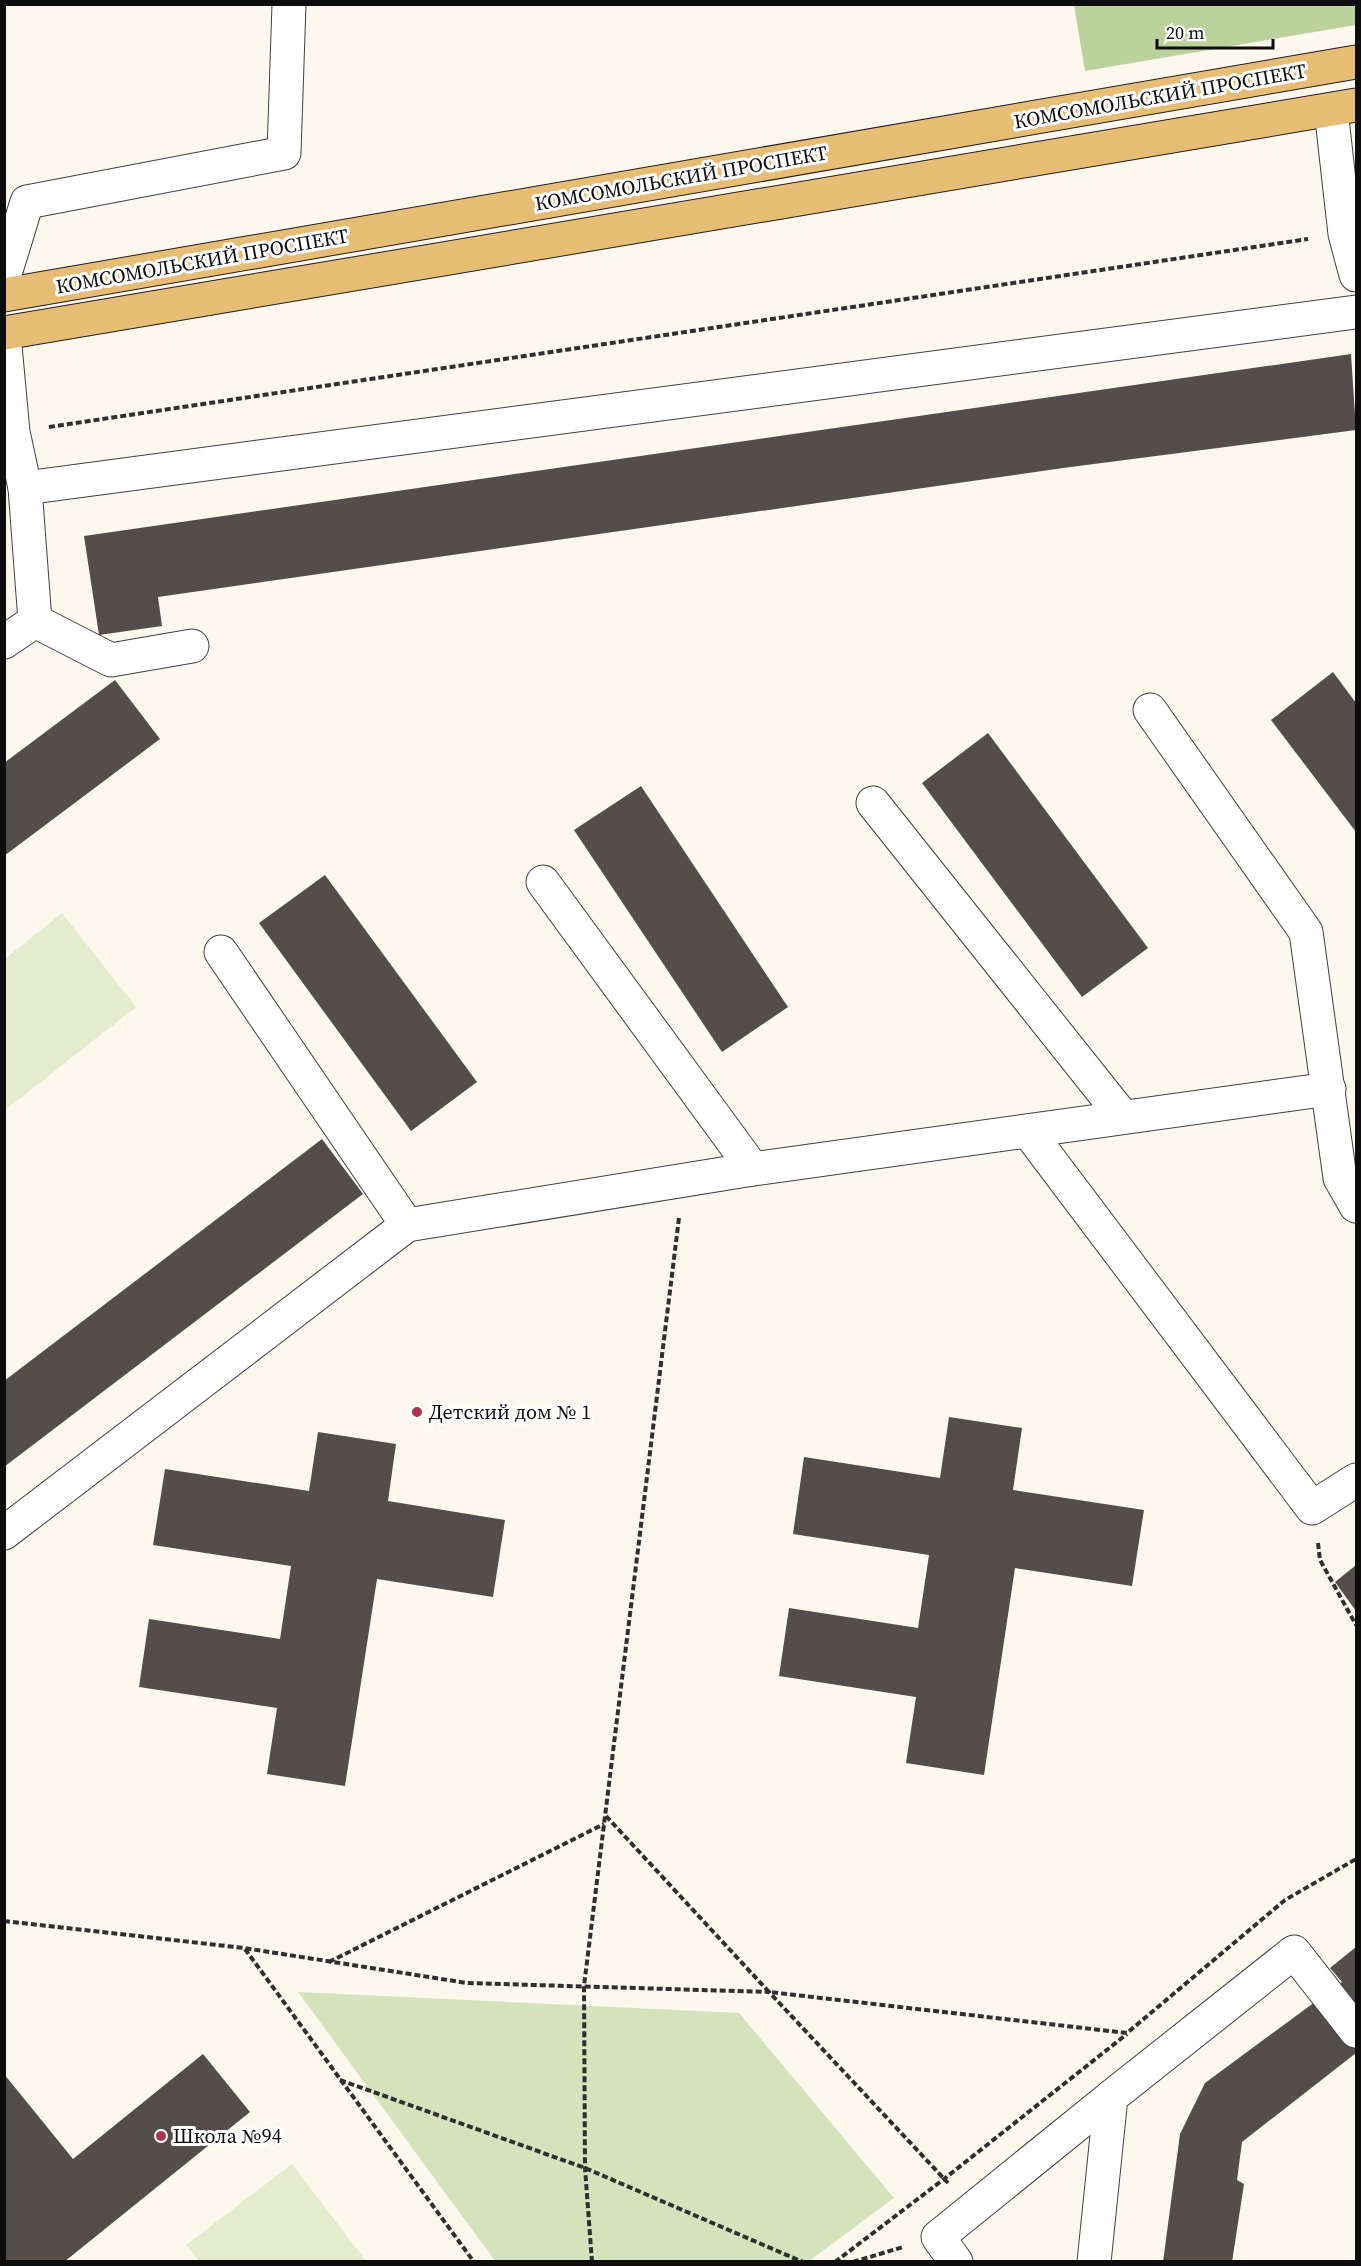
<svg xmlns="http://www.w3.org/2000/svg" width="1361" height="2266" viewBox="0 0 1361 2266" font-family="'Source Serif 4',serif">
<style>
.green{fill:#d5e3bc}
.forest{fill:#bcd29d}
.pitch{fill:#e5eccd}
.building{fill:#544d4a}
.lines{fill:none;stroke-linecap:round;stroke-linejoin:round}
.minor-casing{stroke:#404040;stroke-width:35}
.major-casing{stroke:#1e1e1e;stroke-width:35}
.path{stroke:#2f2f2f;stroke-width:4;stroke-dasharray:6 3;stroke-linecap:butt}
.minor{stroke:#fff;stroke-width:33}
.major{stroke:#e7bc74;stroke-width:33}
.poi-dot{fill:#ab364b;stroke:#fff;stroke-width:2}
.labels{text-anchor:middle;stroke-width:6;stroke-linejoin:round;paint-order:stroke}
.street-label{font-size:20px;fill:#0d0d0d;stroke:#fff}
.poi-label{font-size:20px;fill:#0d0d0d;stroke:#fff;text-anchor:start}
</style>
<rect width="100%" height="100%" fill="#fdf8ee"/>
<!-- green -->
<polygon class="green" points="298,1992 739,2013 894,2198 809,2261 495,2261"/>
<!-- forest -->
<polygon class="forest" points="1074,5 1356,5 1356,25 1085,71"/>
<!-- pitch -->
<g class="pitch">
<polygon points="62,913 136,1007 5,1110 5,959"/>
<polygon points="292,2164 366,2261 199,2261 186,2245"/>
</g>
<!-- building -->
<g class="building">
<polygon points="1351,354 1356,430 1063,468 158,597 162,626 99,635 84,536"/>
<polygon points="1333,672 1356,703 1356,832 1271,720"/>
<polygon points="115,680 160,739 4,856 4,763"/>
<polygon points="988,733 1148,948 1082,997 922,783"/>
<polygon points="641,786 788,1007 722,1052 574,830"/>
<polygon points="325,875 477,1082 411,1131 259,923"/>
<polygon points="322,1139 363,1194 4,1467 4,1381"/>
<polygon points="949,1417 1022,1428 1013,1490 1144,1510 1132,1586 1015,1568 984,1775 906,1763 916,1697 779,1676 789,1608 918,1628 929,1555 793,1534 804,1457 940,1478"/>
<polygon points="318,1432 396,1444 388,1501 505,1520 493,1597 377,1579 345,1786 267,1774 277,1708 139,1687 149,1619 280,1639 291,1566 153,1545 165,1469 309,1491"/>
<polygon points="1356,1565 1356,1611 1335,1582"/>
<polygon points="1356,1947 1356,2053 1242,2142 1237,2180 1244,2184 1232,2262 1163,2262 1180,2134 1205,2083 1342,1982 1330,1968"/>
<polygon points="203,2054 250,2112 64,2262 4,2262 4,2074 73,2159"/>
</g>
<g class="lines">
<defs>
<g id="minor">
<polyline points="1331,110 1345,234 1356,275"/>
<polyline points="4,277 27,202 284,153 289,4"/>
<polyline points="4,335 13,432 25,488 35,621 4,642"/>
<polyline points="25,488 1356,312"/>
<polyline points="35,621 111,660 192,646"/>
<polyline points="1150,710 1306,932 1340,1178 1356,1206"/>
<polyline points="873,803 1123,1117"/>
<polyline points="543,882 753,1169"/>
<polyline points="221,952 407,1225"/>
<polyline points="1028,1131 1312,1508 1356,1480"/>
<polyline points="4,1533 407,1225 753,1169 1329,1089"/>
<polyline points="956,2262 938,2237 1111,2097"/>
<polyline points="1094,2262 1111,2097 1294,1952 1356,2031"/>
</g>
<g id="major">
<polyline points="4,295 1356,62"/>
<polyline points="4,333 1356,105"/>
</g>
</defs>
<!-- minor casing -->
<use href="#minor" class="minor-casing"/>
<!-- major casing -->
<use href="#major" class="major-casing"/>
<!-- path -->
<g class="path">
<polyline points="49,427 1308,239"/>
<polyline points="1318,1543 1320,1560 1356,1625"/>
<polyline points="606,1816 769,1992 1127,2033 1285,1900 1356,1859"/>
<polyline points="4,1921 244,1948 467,1983 769,1992 948,2183"/>
<polyline points="245,1949 474,2262"/>
<polyline points="329,1962 604,1824"/>
<polyline points="340,2080 585,2168 803,2262"/>
<polyline points="592,2262 585,2168 584,1986 679,1218"/>
<polyline points="835,2262 944,2179 1127,2034"/>
<polyline points="853,2262 903,2247"/>
</g>
<!-- minor -->
<use href="#minor" class="minor"/>
<!-- major -->
<use href="#major" class="major"/>
</g>
<!-- markers -->
<g class="poi-dot">
<circle cx="417" cy="1412" r="6"/>
<circle cx="161" cy="2136" r="6"/>
</g>
<g class="labels">
<!-- street labels -->
<g class="street-label">
<text transform="translate(1160 96) rotate(-10)" y="7">КОМСОМОЛЬСКИЙ ПРОСПЕКТ</text>
<text transform="translate(681 178) rotate(-10)" y="7">КОМСОМОЛЬСКИЙ ПРОСПЕКТ</text>
<text transform="translate(202 261) rotate(-10)" y="7">КОМСОМОЛЬСКИЙ ПРОСПЕКТ</text>
</g>
<!-- poi labels -->
<g class="poi-label">
<text x="429" y="1419">Детский дом № 1</text>
<text x="173" y="2143">Школа №94</text>
</g>
</g>
<!-- border -->
<rect width="1361" height="2266" fill="none" stroke="#0d0d0d" stroke-width="12"/>
<!-- scale -->
<path d="M1157 39v9h116v-9" fill="none" stroke="#0d0d0d" stroke-width="3"/>
<text x="1166" y="39" font-size="18" fill="#0d0d0d" stroke="#ffffff" stroke-width="4.5" paint-order="stroke">20 m</text>
</svg>
